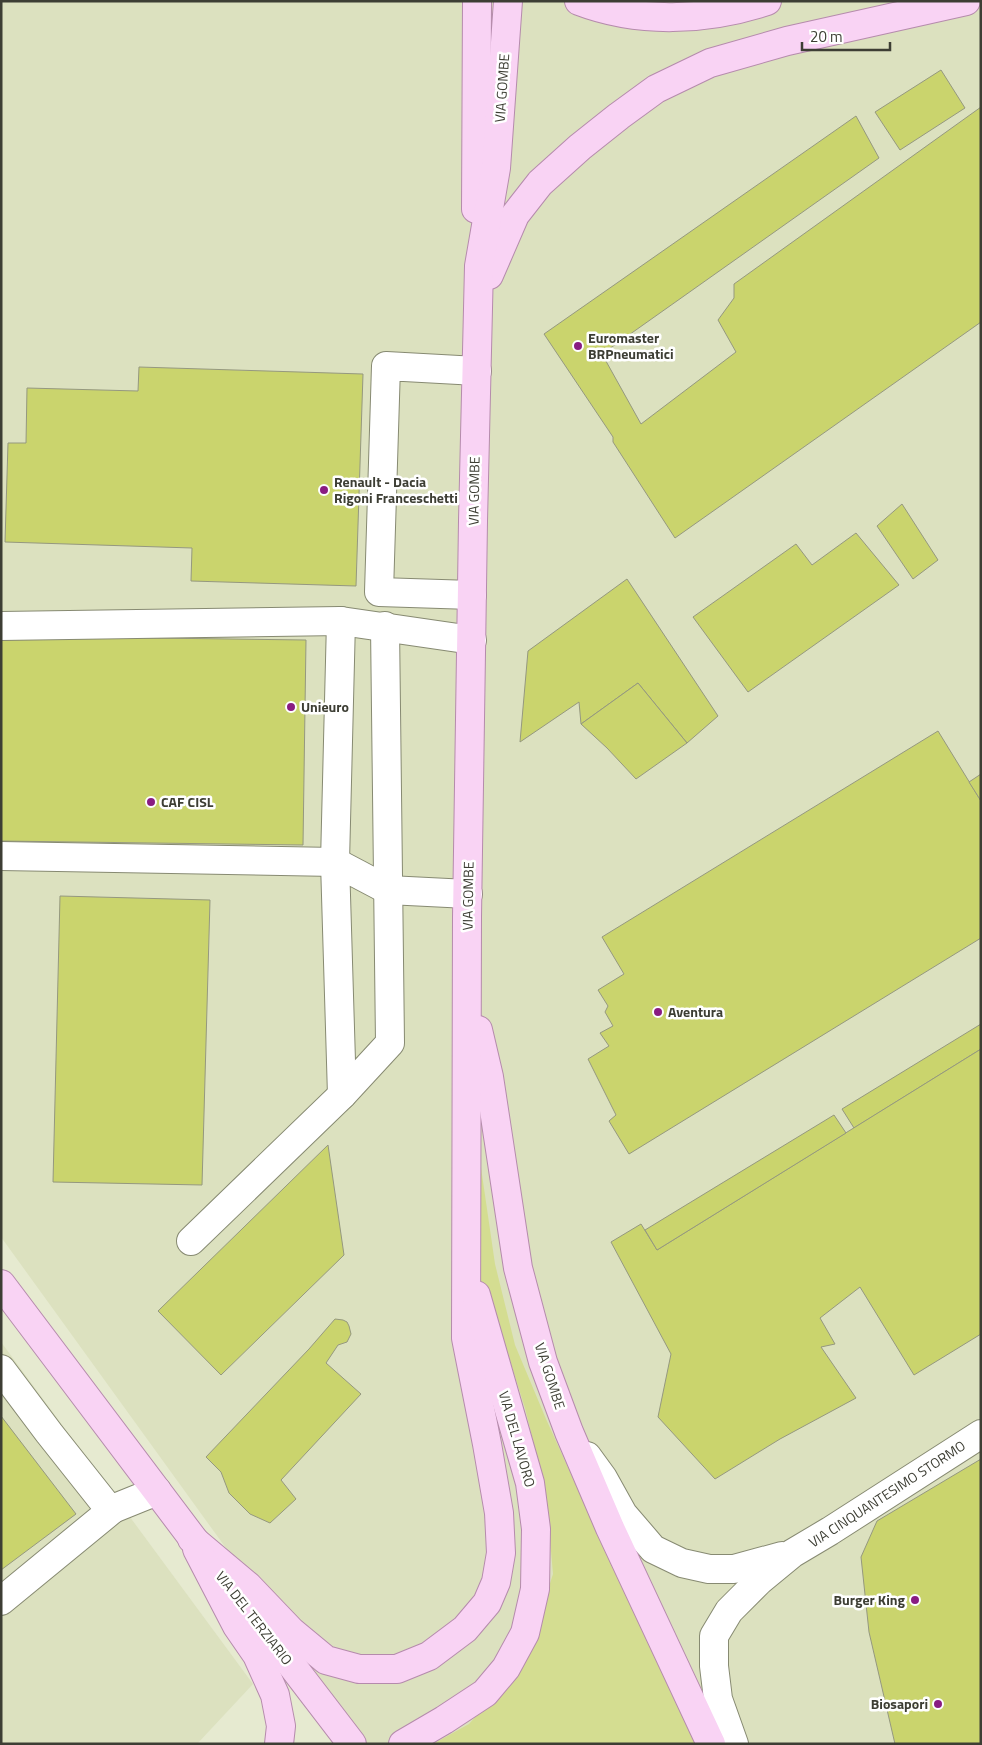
<svg xmlns="http://www.w3.org/2000/svg" width="982" height="1745" viewBox="0 0 982 1745" font-family="'Titillium Web',sans-serif">
<style>
.built{fill:#dce1bf}
.green{fill:#d4dd91}
.building{fill:#cad46d;stroke:#95987f}
.lines{fill:none;stroke-linecap:round;stroke-linejoin:round}
.minor-casing{stroke:#878a72;stroke-width:30}
.major-casing{stroke:#b58bac;stroke-width:30}
.minor{stroke:#fff;stroke-width:28}
.major{stroke:#f9d3f4;stroke-width:28}
.poi-dot{fill:#891c82;stroke:#fff;stroke-width:2}
.labels{text-anchor:middle;stroke-width:5;stroke-linejoin:round;paint-order:stroke}
.street-label{font-size:14px;fill:#3d3e34;stroke:#fff}
.poi-label{font-size:14px;font-weight:bold;fill:#3d3e34;stroke:#fff;text-anchor:start}
</style>
<rect width="100%" height="100%" fill="#e6ead0"/>
<!-- built -->
<g class="built">
<polygon points="1,1 981,1 981,1744 359,1744 304,1656 1,1237"/>
<polygon points="1,1342 253,1684 197,1744 1,1744"/>
</g>
<!-- green -->
<polygon class="green" points="479,1154 495,1264 515,1345 546,1419 616,1574 656,1645 699,1744 433,1744 469,1724 525,1661 553,1574 546,1494 525,1408 498,1323 475,1281"/>
<!-- building -->
<g class="building">
<polygon points="941,70 965,108 900,150 875,112"/>
<polygon points="981,107 981,322 675,538 613,442 613,437 544,334 856,116 879,158 602,354 641,424 736,352 718,320 734,298 734,284"/>
<polygon points="139,367 363,374 356,586 191,581 192,548 5,542 8,443 26,443 27,388 138,391"/>
<polygon points="902,504 938,560 913,579 877,526"/>
<polygon points="856,533 899,585 748,692 693,617 796,544 812,565"/>
<polygon points="627,579 718,716 687,743 638,683 581,724 579,702 520,742 528,651"/>
<polygon points="1,636 306,640 303,845 1,841"/>
<polygon points="638,683 687,743 636,779 607,748 581,724"/>
<polygon points="938,731 981,801 981,938 629,1154 609,1121 616,1115 588,1059 609,1046 600,1033 613,1026 605,1012 608,1006 598,990 624,974 602,937"/>
<polygon points="981,774 981,801 969,782"/>
<polygon points="60,896 210,900 202,1185 53,1182"/>
<polygon points="981,1024 981,1049 854,1128 842,1109"/>
<polygon points="981,1049 981,1334 914,1375 860,1287 820,1318 835,1344 821,1347 856,1398 780,1439 715,1479 658,1417 671,1354 611,1242 641,1224 657,1250"/>
<polygon points="834,1115 846,1133 657,1250 645,1230"/>
<polygon points="328,1145 344,1255 221,1375 158,1311"/>
<polygon points="335,1319 343,1320 347,1322 349,1326 351,1334 347,1342 338,1345 326,1363 361,1394 281,1480 296,1499 270,1523 250,1514 229,1493 221,1472 206,1457 309,1349"/>
<polygon points="1,1416 76,1514 1,1570"/>
<polygon points="981,1459 981,1744 895,1744 869,1632 861,1557 877,1521"/>
</g>
<g class="lines">
<defs>
<g id="minor">
<polyline points="472,595 379,592 386,366 477,371"/>
<polyline points="1,626 341,621 472,640"/>
<polyline points="1,856 335,862 341,621"/>
<polyline points="342,1095 335,862 388,890 468,894"/>
<polyline points="191,1241 342,1095 390,1043 385,626"/>
<polyline points="1,1369 49,1433 110,1510 157,1491"/>
<polyline points="587,1456 603,1478 623,1514 653,1549 682,1563 709,1569 734,1569 782,1556"/>
<polyline points="1,1601 113,1509"/>
<polyline points="734,1744 718,1699 714,1666 714,1636 729,1611 759,1581 793,1553 830,1531 981,1434"/>
</g>
<g id="major">
<path d="M579,1C639,24 706,21 767,1"/>
<polyline points="476,209 477,1"/>
<polyline points="489,275 515,215 540,183 580,147 619,116 656,89 710,63 787,41 966,1"/>
<polyline points="478,1030 489,1077 518,1268 543,1362 569,1432 610,1528 711,1744"/>
<polyline points="1,1284 203,1552"/>
<polyline points="192,1539 248,1586 291,1631 326,1660 359,1669 397,1669 429,1656 465,1629 487,1603 496,1582 501,1553 499,1513 487,1444 466,1338 467,917 473,521 479,266 496,168 508,1"/>
<polyline points="197,1549 237,1626 257,1655 275,1695 281,1726 279,1744"/>
<polyline points="244,1603 352,1744"/>
<polyline points="403,1744 444,1720 485,1693 506,1668 525,1633 535,1589 536,1529 530,1483 476,1295"/>
</g>
</defs>
<!-- minor casing -->
<use href="#minor" class="minor-casing"/>
<!-- major casing -->
<use href="#major" class="major-casing"/>
<!-- minor -->
<use href="#minor" class="minor"/>
<!-- major -->
<use href="#major" class="major"/>
</g>
<!-- markers -->
<g class="poi-dot">
<circle cx="578" cy="346" r="5"/>
<circle cx="324" cy="490" r="5"/>
<circle cx="291" cy="707" r="5"/>
<circle cx="151" cy="802" r="5"/>
<circle cx="658" cy="1012" r="5"/>
<circle cx="915" cy="1600" r="5"/>
<circle cx="938" cy="1704" r="5"/>
</g>
<g class="labels">
<!-- street labels -->
<g class="street-label">
<text transform="translate(502 88) rotate(-86)" y="5">VIA GOMBE</text>
<text transform="translate(474 491) rotate(-89)" y="5">VIA GOMBE</text>
<text transform="translate(468 896) rotate(-89)" y="5">VIA GOMBE</text>
<text transform="translate(550 1376) rotate(72)" y="5">VIA GOMBE</text>
<text transform="translate(517 1439) rotate(74)" y="5">VIA DEL LAVORO</text>
<text transform="translate(887 1494) rotate(-33)" y="5">VIA CINQUANTESIMO STORMO</text>
<text transform="translate(254 1618) rotate(52)" y="5">VIA DEL TERZIARIO</text>
</g>
<!-- poi labels -->
<g class="poi-label">
<text x="588" y="343">Euromaster<tspan x="588" dy="16">BRPneumatici</tspan></text>
<text x="334" y="487">Renault - Dacia<tspan x="334" dy="16">Rigoni Franceschetti</tspan></text>
<text x="301" y="712">Unieuro</text>
<text x="161" y="807">CAF CISL</text>
<text x="668" y="1017">Aventura</text>
<text x="905" y="1605" text-anchor="end">Burger King</text>
<text x="928" y="1709" text-anchor="end">Biosapori</text>
</g>
</g>
<!-- border -->
<rect width="982" height="1745" fill="none" stroke="#3d3e34" stroke-width="5"/>
<!-- scale -->
<path d="M802 42v8h88v-8" fill="none" stroke="#3d3e34" stroke-width="2.5"/>
<text x="810" y="42" font-size="15" fill="#3d3e34" stroke="#ffffff" stroke-width="4" paint-order="stroke">20 m</text>
</svg>
